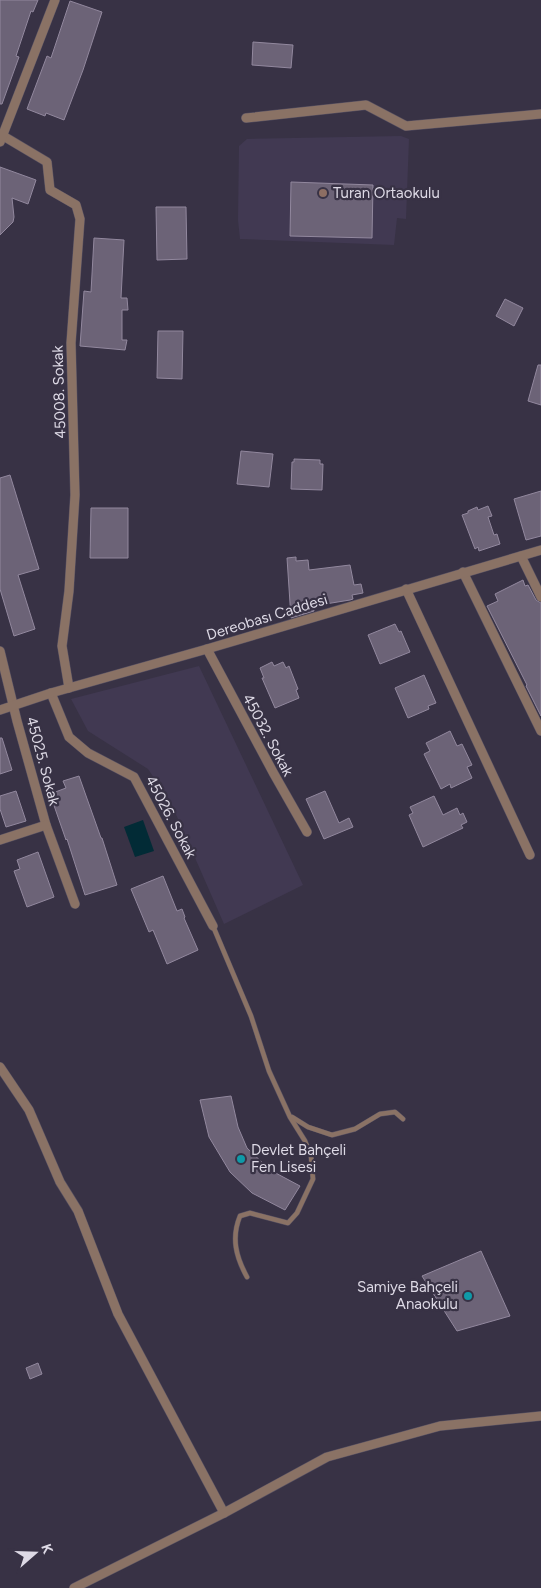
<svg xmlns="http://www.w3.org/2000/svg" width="541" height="1588" viewBox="0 0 541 1588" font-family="Figtree,sans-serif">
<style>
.built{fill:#413952}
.water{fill:#022b36}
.building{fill:#6c6377;stroke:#92889e}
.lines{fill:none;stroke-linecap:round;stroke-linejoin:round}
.service-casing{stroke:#565062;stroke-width:5.5}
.minor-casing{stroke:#565062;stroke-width:10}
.service{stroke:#8a7265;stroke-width:4.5}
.minor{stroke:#8a7265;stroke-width:9}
.education-dot{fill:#8d6e63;stroke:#383245;stroke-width:2}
.culture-dot{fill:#0f9aa8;stroke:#383245;stroke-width:2}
.labels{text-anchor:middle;stroke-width:4.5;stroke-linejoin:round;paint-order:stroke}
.poi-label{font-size:15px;fill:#ddd9e5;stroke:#383245;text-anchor:start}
.street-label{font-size:15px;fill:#ddd9e5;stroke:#383245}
</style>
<rect width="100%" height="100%" fill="#383245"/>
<!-- built -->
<g class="built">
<polygon points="401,136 409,139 406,219 397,218 394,245 240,239 238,220 239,146 247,139"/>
<polygon points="199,666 303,885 224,924 171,803 148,769 88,731 71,699"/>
</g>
<!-- water -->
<polygon class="water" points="143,820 154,851 135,857 124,827"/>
<!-- building -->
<g class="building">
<polygon points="0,0 38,0 33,12 31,11 16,56 19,57 2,104 0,104"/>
<polygon points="70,1 102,12 83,70 64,120 46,113 45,116 27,109 47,56 51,58"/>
<polygon points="253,42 293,45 291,68 252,65"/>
<polygon points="0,167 36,180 28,204 12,198 14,217 13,222 0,235"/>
<polygon points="291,182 373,185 372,238 290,236"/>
<polygon points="156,207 186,207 187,259 157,260"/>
<polygon points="94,238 124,240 121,298 127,298 128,310 122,310 122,340 127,340 125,350 80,346 84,291 91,292"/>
<polygon points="505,299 523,308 514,326 496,316"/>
<polygon points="158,331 183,331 182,379 157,378"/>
<polygon points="538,365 541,365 541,405 528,401"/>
<polygon points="241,451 273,454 269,487 237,484"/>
<polygon points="294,459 320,460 320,464 323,464 322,490 291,489 292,462 294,462"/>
<polygon points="10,475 39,569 18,575 35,629 14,636 0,589 0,478"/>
<polygon points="541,491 541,536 526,540 514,499"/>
<polygon points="488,506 492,516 488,517 494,535 497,534 500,544 479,551 478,547 475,549 462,515 468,513 468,511 477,507 478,510"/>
<polygon points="91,508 128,508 128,558 90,558"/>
<polygon points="296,557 296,561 308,560 309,570 350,565 354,585 361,584 363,593 352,595 353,599 350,600 313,606 314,611 291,618 287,558"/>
<polygon points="523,580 525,586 528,585 536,600 541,603 541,716 526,686 527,685 487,606 498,601 495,594"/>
<polygon points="395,624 399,632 401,631 410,652 380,664 368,635"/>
<polygon points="272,662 274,666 283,662 286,668 289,666 298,689 296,690 299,698 275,708 262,678 264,678 260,668"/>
<polygon points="424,675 436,703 428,706 429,709 408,718 395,688"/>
<polygon points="450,731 457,746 462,744 472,765 467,767 472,778 451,788 450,784 441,789 424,754 430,751 426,743"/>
<polygon points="0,738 2,738 12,770 0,774"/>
<polygon points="79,776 101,838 102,838 117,885 85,895 67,839 66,840 50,794 66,788 63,781"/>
<polygon points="16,791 26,821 6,827 0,809 0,796"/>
<polygon points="325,791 339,823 349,818 353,827 324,839 306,799"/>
<polygon points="434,796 443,815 457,808 460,815 463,813 467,822 461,825 463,828 423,847 409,815 413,813 410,807"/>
<polygon points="38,852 54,897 27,907 14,871 20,869 17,860"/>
<polygon points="163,876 177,911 182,909 185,917 184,918 198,950 167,964 153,930 149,932 131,889"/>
<polygon points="231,1096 238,1127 247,1148 270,1170 300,1186 285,1210 252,1193 230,1172 209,1137 200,1100"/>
<polygon points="481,1251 510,1316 457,1331 422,1276"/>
<polygon points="38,1363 42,1374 30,1379 26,1368"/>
</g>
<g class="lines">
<defs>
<g id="service">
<path d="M213,926L251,1016L269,1071L290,1117L305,1141L311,1156L313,1179L297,1213L288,1223L250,1213L240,1216C231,1238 236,1257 247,1277"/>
<polyline points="292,1117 308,1127 332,1135 355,1129 380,1114 395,1112 403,1119"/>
</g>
<g id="minor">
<polyline points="246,118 366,105 406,126 541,114"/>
<polyline points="0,134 47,162 50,190 76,205 80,219 71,343 75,495 69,591 62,646 69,688"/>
<polyline points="0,142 55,0"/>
<polyline points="521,556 541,597"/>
<polyline points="463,572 541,731"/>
<polyline points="406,589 530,855"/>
<polyline points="207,649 274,774 307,832"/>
<polyline points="0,651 17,721 46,825 75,904"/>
<polyline points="51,693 69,737 88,753 134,777 213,926"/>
<polyline points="0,710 51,693 207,649 541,550"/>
<polyline points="0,840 46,825"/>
<polyline points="0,1067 29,1110 60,1182 78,1211 118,1314 224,1513"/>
<polyline points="74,1588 224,1513 327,1457 440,1426 541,1416"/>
</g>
</defs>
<!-- service casing -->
<use href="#service" class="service-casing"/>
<!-- minor casing -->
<use href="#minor" class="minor-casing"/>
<!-- service -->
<use href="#service" class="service"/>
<!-- minor -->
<use href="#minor" class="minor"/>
</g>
<!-- markers -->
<circle class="education-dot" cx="323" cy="193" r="5"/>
<g class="culture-dot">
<circle cx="241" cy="1159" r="5"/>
<circle cx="468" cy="1296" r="5"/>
</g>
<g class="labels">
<!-- poi labels -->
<g class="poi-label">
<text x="333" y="198">Turan Ortaokulu</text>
<text x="251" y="1155">Devlet Bahçeli<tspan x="251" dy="17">Fen Lisesi</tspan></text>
<text x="458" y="1292" text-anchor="end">Samiye Bahçeli<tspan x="458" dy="17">Anaokulu</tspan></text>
</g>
<!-- street labels -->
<g class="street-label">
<text transform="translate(59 392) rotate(-92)" y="5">45008. Sokak</text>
<text transform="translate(267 617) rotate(-17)" y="5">Dereobası Caddesi</text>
<text transform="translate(268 735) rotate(62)" y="5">45032. Sokak</text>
<text transform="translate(43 761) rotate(75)" y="5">45025. Sokak</text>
<text transform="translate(171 817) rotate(62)" y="5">45026. Sokak</text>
</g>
</g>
<!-- north arrow -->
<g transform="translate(35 1553) rotate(70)" stroke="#383245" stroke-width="4" paint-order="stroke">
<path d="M0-4L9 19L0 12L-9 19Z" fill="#ddd9e5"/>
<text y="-8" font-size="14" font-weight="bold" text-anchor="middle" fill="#ddd9e5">K</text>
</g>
</svg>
